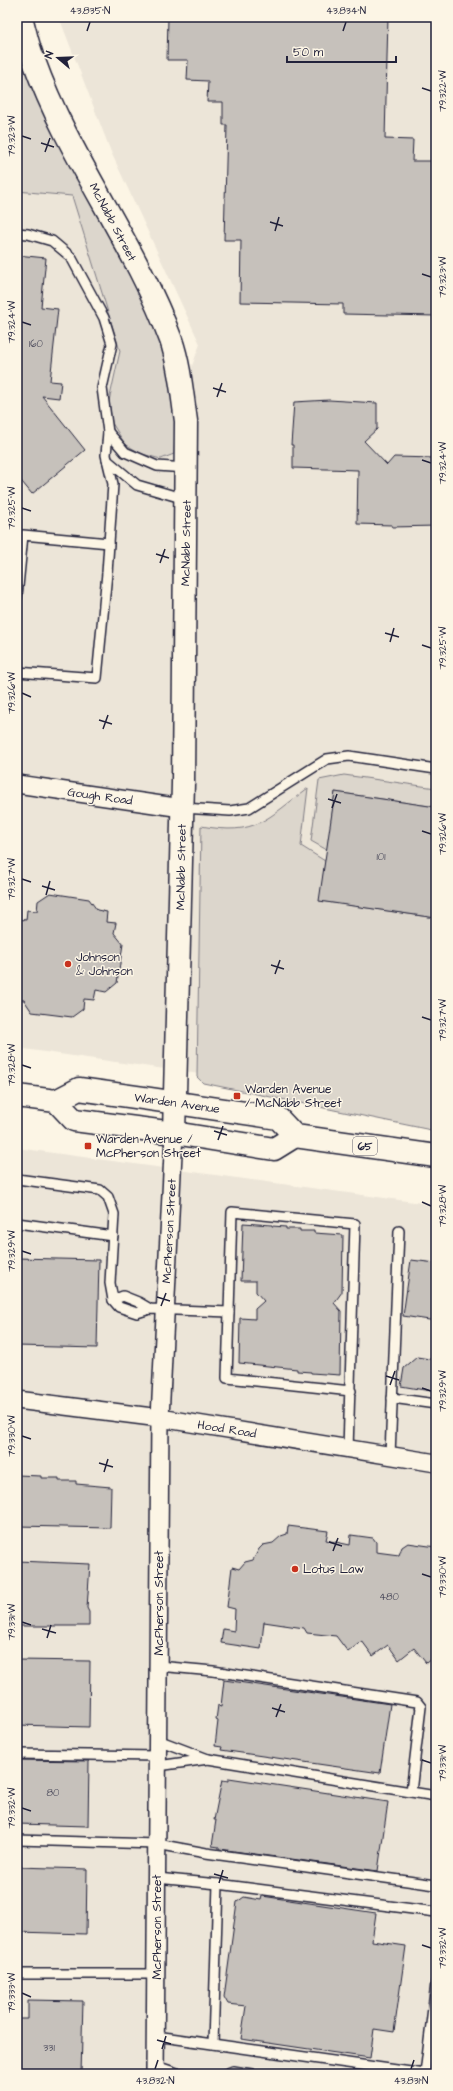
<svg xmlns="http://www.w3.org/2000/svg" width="453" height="2091" viewBox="0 0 453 2091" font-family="'Architects Daughter',sans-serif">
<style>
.built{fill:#ece5d8}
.green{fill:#dcd6cc;stroke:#7f7c84}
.building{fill:#c6c1bb;stroke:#22223b}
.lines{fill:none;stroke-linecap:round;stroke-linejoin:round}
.lane-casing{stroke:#22223b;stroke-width:12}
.street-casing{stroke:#22223b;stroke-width:20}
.secondary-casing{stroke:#22223b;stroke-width:25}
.primary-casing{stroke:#22223b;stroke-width:25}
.lane{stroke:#fcf5e5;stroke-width:9}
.street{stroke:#fcf5e5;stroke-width:17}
.secondary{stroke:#fcf5e5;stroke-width:22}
.primary{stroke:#fcf5e5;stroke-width:22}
.ticks{fill:none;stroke:#22223b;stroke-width:1.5}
.poi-dot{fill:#c8321e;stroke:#fcf5e5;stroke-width:1.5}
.labels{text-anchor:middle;stroke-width:3;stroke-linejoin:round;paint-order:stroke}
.number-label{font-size:10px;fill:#4b4a5b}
.shield{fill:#fcf5e5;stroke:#63616e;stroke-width:1}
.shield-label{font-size:11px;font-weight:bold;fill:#22223b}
.street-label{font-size:12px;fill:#22223b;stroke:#fcf5e5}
.poi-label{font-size:12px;fill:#22223b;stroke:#fcf5e5;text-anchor:start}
.neatline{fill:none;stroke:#22223b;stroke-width:1.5}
.ticks-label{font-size:10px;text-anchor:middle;fill:#22223b}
</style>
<rect width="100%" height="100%" fill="#fcf5e5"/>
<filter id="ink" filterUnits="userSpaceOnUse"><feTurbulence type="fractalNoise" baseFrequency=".025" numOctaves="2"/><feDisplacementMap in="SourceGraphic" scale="8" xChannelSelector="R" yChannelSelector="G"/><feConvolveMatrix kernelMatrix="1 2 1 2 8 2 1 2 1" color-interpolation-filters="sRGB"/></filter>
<g filter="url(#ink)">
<!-- built -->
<g class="built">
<polygon points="59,17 436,17 436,1114 214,1076 17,1048 17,191 72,196 120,351 109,401 142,454 161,459 174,454 176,410 200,344 111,152"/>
<polygon points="17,1148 436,1205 436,2074 17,2074"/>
</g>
<!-- green -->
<g class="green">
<polygon points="17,33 156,326 169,372 176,410 174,454 161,459 142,454 125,444 112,423 109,401 120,351 72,196 17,191"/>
<polygon points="344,775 436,788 436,807 335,792 327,850 311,841 319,780"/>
<path d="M308,788L301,846L325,861L320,901L436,918V1131L203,1083L197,1077L201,826C257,836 265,820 308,788Z"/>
</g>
<!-- building -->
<g class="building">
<polygon points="168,17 388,17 385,139 413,140 412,161 436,161 436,316 343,314 343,304 240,302 241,240 224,240 227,125 223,125 223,102 207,102 208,81 187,80 188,60 167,60"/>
<polygon points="17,255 46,258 41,307 58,309 50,381 61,382 59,398 42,396 85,450 32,494 17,476"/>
<polygon points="329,400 377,403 377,429 364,441 387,465 394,457 436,458 436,526 392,527 392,525 357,524 358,470 293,468 293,445 291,445 294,402"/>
<polygon points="335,792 436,807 436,918 319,901"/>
<polygon points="50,893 89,899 97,910 107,912 106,922 116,923 114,933 123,944 117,983 106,992 96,990 94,1000 84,999 83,1009 72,1017 32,1012 24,1000 17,999 17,919 26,920 27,910 37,911 38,901"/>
<polygon points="243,1223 272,1225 272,1226 286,1227 286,1229 300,1229 300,1231 314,1231 314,1233 343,1235 342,1292 334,1303 341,1311 340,1375 311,1373 311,1372 297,1371 297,1369 239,1363 240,1318 255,1319 255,1309 264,1301 256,1292 256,1281 241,1281"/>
<polygon points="17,1258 99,1260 97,1348 17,1346"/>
<polygon points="411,1260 436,1263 436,1321 403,1316"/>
<polygon points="417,1357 436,1360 436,1392 401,1386 404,1368"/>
<polygon points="17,1475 41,1476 41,1478 59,1478 59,1481 76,1481 76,1484 111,1487 110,1528 17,1526"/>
<polygon points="288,1526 328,1531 326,1540 350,1545 351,1535 373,1538 376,1542 376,1552 399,1555 402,1547 408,1543 436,1547 436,1655 426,1663 414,1648 399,1660 388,1645 373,1656 362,1641 348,1652 336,1636 307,1633 304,1628 264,1622 261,1649 221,1643 223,1629 234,1631 235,1609 227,1607 232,1567 239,1569 245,1562 253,1560 259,1549 263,1545 273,1543 281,1536 287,1534"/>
<polygon points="17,1561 90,1564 87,1608 89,1612 89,1626 17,1626"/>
<polygon points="17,1660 90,1661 89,1727 17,1725"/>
<polygon points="224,1680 390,1704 380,1773 221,1750 222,1747 215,1746 218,1721 216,1720 218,1705 221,1706"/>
<polygon points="17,1760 89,1761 88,1826 17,1824"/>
<polygon points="229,1778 388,1802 378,1871 219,1849 219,1847 212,1846 216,1820 214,1820 222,1780 229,1781"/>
<polygon points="17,1867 87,1869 86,1934 17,1932"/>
<polygon points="262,1896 376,1913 372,1941 406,1946 394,2032 374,2029 370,2058 241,2039 246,2006 228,2004 224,1997 237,1902 244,1897 261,1900"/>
<polygon points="28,2000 83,2001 81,2074 17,2074 17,2019 28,2019"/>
</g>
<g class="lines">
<defs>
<g id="lane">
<polyline points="17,233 28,234 52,241 71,257 104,318 112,344 102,388 108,432 106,455 113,484 107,573 97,678 17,672"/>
<polyline points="108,432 125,452 157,466 186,468"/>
<polyline points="107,460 137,485 185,499"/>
<polyline points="17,597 23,535 109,543"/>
<polyline points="183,808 230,811 249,808 327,759 349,756 436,769"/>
<polyline points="17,1179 100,1190 108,1197 114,1214 110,1283 113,1300"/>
<polyline points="17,1223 113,1236"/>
<polyline points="150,1309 138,1302 123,1296 113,1300 119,1307 137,1313 150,1309 229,1312"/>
<polyline points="392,1398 436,1404"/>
<polyline points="348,1449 355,1224 232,1212 227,1378 351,1391"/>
<polyline points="390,1455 399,1231"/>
<polyline points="158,1666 213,1671 417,1702 421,1707 411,1792 436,1796"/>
<polyline points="17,1754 158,1756"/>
<polyline points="208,1759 411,1792"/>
<polyline points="158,1766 208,1759 158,1740"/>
<polyline points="17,1840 157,1844 206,1853 436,1885"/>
<polyline points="157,1878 218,1884 436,1912"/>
<polyline points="17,1974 156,1974"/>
<polyline points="156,2036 425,2074 436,1983"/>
<polyline points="213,2044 218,1884"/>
<polyline points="156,2066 177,2073 188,2074"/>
<polyline points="225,2074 233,2071 252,2074"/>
</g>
<g id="street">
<polyline points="17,784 182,808"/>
<polyline points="17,1400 160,1418 436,1463"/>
<polyline points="155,2074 160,1418 174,1133"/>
</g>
<path id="secondary" d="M21,17C25,31 28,47 34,61C69,159 135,243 171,340C180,366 182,394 186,421L183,783L174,1133"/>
<g id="primary">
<polyline points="17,1096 56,1101 74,1120 174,1133 274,1149 295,1136"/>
<polyline points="56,1101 79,1089 143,1098 278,1118 295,1136 436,1156"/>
</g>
</defs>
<!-- lane casing -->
<use href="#lane" class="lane-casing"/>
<!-- street casing -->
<use href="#street" class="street-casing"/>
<!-- secondary casing -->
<use href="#secondary" class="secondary-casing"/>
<!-- primary casing -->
<use href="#primary" class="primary-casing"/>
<!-- lane -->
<use href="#lane" class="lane"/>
<!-- street -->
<use href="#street" class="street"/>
<!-- secondary -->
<use href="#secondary" class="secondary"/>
<!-- primary -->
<use href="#primary" class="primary"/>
</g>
</g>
<!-- ticks -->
<path class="ticks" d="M87,31L90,22M343,31L346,22M422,88L431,91M22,136L31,139M41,143L54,147M45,152L50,138M270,222L283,226M275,231L279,217M422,274L431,277M22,322L31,325M213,388L226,392M217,397L222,383M422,460L431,463M22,508L31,511M156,554L169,558M160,563L165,549M385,633L399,637M390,642L394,628M422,645L431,648M22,693L31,697M99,720L112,724M103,729L108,715M328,799L341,803M332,808L337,794M422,831L431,834M22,879L31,882M42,886L55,890M46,895L50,881M271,965L284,969M275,974L280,960M422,1017L431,1020M22,1065L31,1068M214,1131L227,1135M218,1140L223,1126M422,1202L431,1206M22,1251L31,1254M157,1297L170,1301M161,1306L166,1293M386,1376L399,1380M390,1385L395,1371M422,1388L431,1391M22,1436L31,1439M99,1463L113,1467M104,1472L108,1459M329,1542L342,1546M333,1551L338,1538M422,1574L431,1577M22,1622L31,1625M42,1629L56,1633M47,1638L51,1625M272,1708L285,1712M276,1717L281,1704M422,1760L431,1763M22,1808L31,1811M214,1874L228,1878M219,1883L223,1870M422,1945L431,1948M22,1993L31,1997M157,2040L171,2044M162,2049L166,2036M155,2069L158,2060M411,2069L414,2060"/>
<!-- markers -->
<g class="poi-dot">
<circle cx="68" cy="964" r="4"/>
<rect x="233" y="1092" width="8" height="8" rx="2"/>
<rect x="84" y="1142" width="8" height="8" rx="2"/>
<circle cx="295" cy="1569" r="4"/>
</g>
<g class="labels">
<!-- number labels -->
<g class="number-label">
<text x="36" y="347">160</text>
<text x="381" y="860">101</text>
<text x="389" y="1600">480</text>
<text x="53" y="1796">80</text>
<text x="49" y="2051">331</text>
</g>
<!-- shield labels -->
<rect class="shield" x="353" y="1137" width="24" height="18" rx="3"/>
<g class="shield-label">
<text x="365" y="1150">65</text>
</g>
<!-- street labels -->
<g class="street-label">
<text transform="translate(113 222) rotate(62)" y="4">McNabb Street</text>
<text transform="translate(186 543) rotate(-89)" y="4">McNabb Street</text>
<text transform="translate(100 796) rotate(8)" y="4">Gough Road</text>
<text transform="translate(181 867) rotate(-89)" y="4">McNabb Street</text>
<text transform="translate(177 1103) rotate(8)" y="4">Warden Avenue</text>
<text transform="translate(169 1231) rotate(-87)" y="4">McPherson Street</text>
<text transform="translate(227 1429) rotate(9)" y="4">Hood Road</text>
<text transform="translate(159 1603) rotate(-90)" y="4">McPherson Street</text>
<text transform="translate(157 1927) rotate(-90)" y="4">McPherson Street</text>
</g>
<!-- poi labels -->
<g class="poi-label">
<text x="76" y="961">Johnson<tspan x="76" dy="14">&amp; Johnson</tspan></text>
<text x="245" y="1093">Warden Avenue<tspan x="245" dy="14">/ McNabb Street</tspan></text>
<text x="96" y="1143">Warden Avenue /<tspan x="96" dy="14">McPherson Street</tspan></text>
<text x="303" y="1573">Lotus Law</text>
</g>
</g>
<!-- margin -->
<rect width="453" height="2091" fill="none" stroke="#fcf5e5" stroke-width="44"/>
<!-- north arrow -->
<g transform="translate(58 58) rotate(289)" stroke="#fcf5e5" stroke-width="3" paint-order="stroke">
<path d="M0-3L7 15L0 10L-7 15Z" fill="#22223b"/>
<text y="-6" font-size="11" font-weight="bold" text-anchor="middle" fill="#22223b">N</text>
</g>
<!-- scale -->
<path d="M287 56v6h109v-6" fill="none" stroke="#22223b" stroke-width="2"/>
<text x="293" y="56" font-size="12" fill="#22223b" stroke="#fcf5e5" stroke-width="3" paint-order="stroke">50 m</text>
<rect x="22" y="22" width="409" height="2047" class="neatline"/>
<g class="ticks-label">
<text x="90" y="14">43.835°N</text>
<text x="346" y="14">43.834°N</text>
<text transform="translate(442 91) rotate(-90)" y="4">79.322°W</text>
<text transform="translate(11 136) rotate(-90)" y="4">79.323°W</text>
<text transform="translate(442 277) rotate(-90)" y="4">79.323°W</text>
<text transform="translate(11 322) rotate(-90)" y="4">79.324°W</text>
<text transform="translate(442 463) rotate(-90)" y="4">79.324°W</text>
<text transform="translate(11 508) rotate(-90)" y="4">79.325°W</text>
<text transform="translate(442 648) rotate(-90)" y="4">79.325°W</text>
<text transform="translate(11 693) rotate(-90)" y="4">79.326°W</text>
<text transform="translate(442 834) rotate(-90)" y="4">79.326°W</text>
<text transform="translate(11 879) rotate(-90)" y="4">79.327°W</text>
<text transform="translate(442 1020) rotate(-90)" y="4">79.327°W</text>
<text transform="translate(11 1065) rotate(-90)" y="4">79.328°W</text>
<text transform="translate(442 1206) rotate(-90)" y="4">79.328°W</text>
<text transform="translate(11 1251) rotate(-90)" y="4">79.329°W</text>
<text transform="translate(442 1391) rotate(-90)" y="4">79.329°W</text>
<text transform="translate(11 1436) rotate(-90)" y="4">79.330°W</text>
<text transform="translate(442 1577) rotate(-90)" y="4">79.330°W</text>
<text transform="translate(11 1622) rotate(-90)" y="4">79.331°W</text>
<text transform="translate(442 1763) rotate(-90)" y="4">79.331°W</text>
<text transform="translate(11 1808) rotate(-90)" y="4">79.332°W</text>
<text transform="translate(442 1948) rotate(-90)" y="4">79.332°W</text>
<text transform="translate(11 1993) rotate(-90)" y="4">79.333°W</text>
<text x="155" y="2084">43.832°N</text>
<text x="411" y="2084">43.831°N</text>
</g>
</svg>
